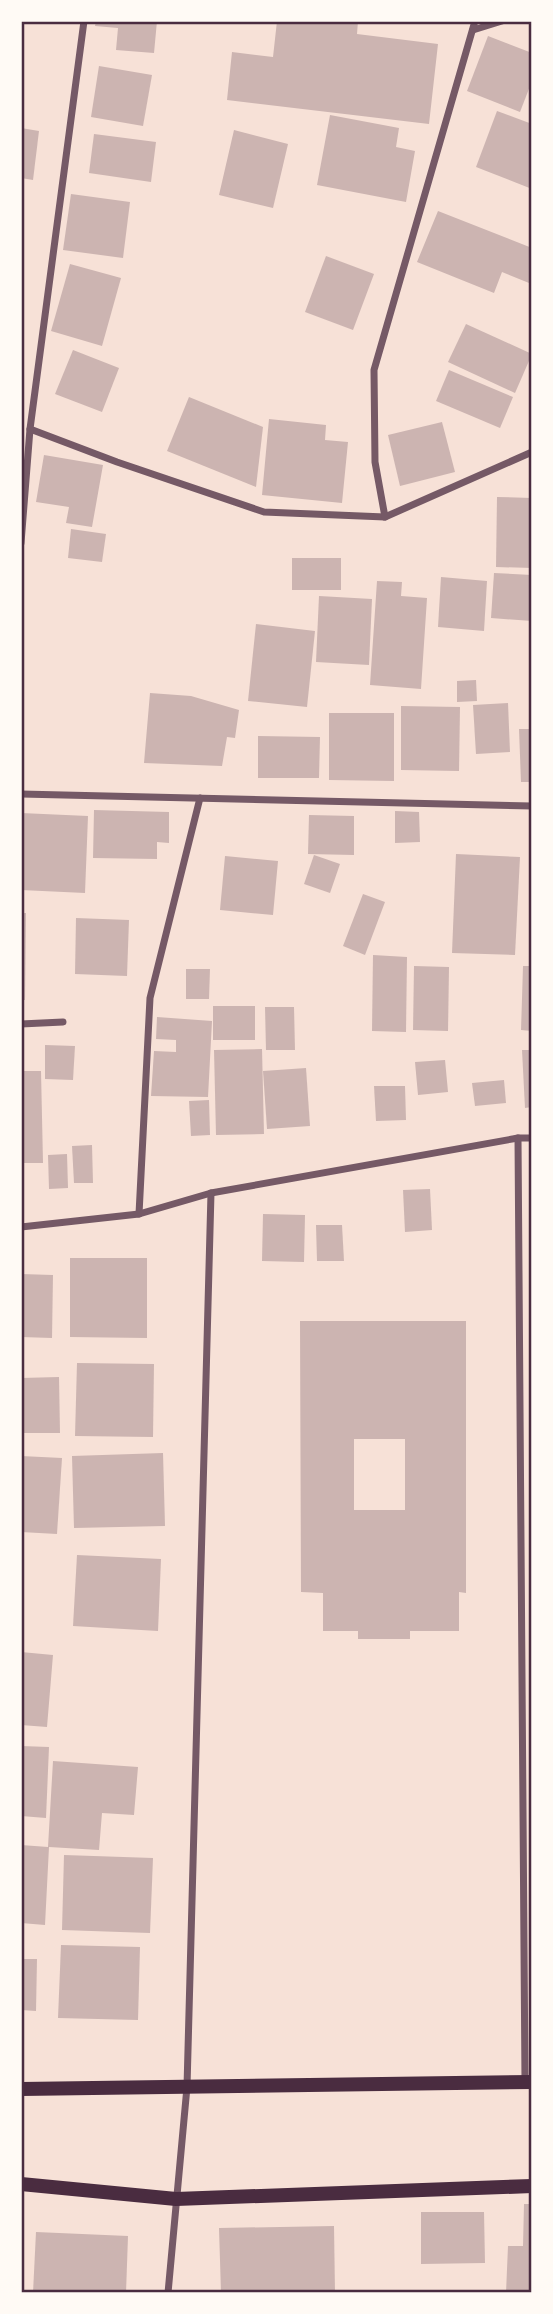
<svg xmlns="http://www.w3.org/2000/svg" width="553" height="2314" viewBox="0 0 553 2314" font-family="Helvetica,sans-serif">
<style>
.building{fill:#ccb4b1;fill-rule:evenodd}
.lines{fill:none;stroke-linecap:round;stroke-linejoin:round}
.minor{stroke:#755966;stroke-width:7}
.secondary{stroke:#4a2c40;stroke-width:14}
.neatline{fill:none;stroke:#4a2c40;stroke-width:2.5}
</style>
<rect width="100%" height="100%" fill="#f7e1d7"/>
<!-- building -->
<g class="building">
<polygon points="96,21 157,21 154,53 116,50 118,28 95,26"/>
<polygon points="277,21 358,21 357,34 438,44 429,124 227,100 232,52 273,57"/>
<polygon points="488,36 532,53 532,81 520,112 467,91"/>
<polygon points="99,66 152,75 143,126 91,117"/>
<polygon points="497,111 532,124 532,189 476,167"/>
<polygon points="330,115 399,128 396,147 415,151 406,202 317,185"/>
<polygon points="21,128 39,131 33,180 21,178"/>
<polygon points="234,130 288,144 273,208 219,195"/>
<polygon points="94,134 156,142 151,182 89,173"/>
<polygon points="71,194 130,202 123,258 63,250"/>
<polygon points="438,211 532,248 532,277 529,283 502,272 494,293 417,262"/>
<polygon points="326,256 374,274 353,330 305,312"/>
<polygon points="70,264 121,278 102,346 51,331"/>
<polygon points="466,324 532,354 515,393 448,362"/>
<polygon points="73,350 119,368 102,412 55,394"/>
<polygon points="449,370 513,397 500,428 436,401"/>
<polygon points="189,397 263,427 256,487 167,451"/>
<polygon points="269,419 326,425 325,440 348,442 342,503 262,495"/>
<polygon points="442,422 455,472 400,486 388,435"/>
<polygon points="44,455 103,465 92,527 66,523 69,507 36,502"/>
<polygon points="497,497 532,498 532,568 496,567"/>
<polygon points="71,529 106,534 102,562 68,558"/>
<rect x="292" y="558" width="49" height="32"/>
<polygon points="494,573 532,575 532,621 491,618"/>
<polygon points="441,577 487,581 484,631 438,627"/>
<polygon points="377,581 402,582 401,596 427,598 421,689 370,685"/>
<polygon points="319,596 372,599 369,665 316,662"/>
<polygon points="256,624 315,631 307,707 248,701"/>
<polygon points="476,680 477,701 457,702 457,681"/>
<polygon points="150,693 191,696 239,710 235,738 227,737 222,766 144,763"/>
<polygon points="508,703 510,752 476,754 473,705"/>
<polygon points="401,706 460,707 459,771 401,770"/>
<polygon points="329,713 394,713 394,781 329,780"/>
<polygon points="519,729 532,729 532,782 521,782"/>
<polygon points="258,736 320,737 319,778 258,778"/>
<polygon points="94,810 169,812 169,843 157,842 157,859 93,858"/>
<polygon points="395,811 419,812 420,842 395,843"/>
<polygon points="21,813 88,816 85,893 21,890"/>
<polygon points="309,815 354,816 354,855 308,854"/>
<polygon points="456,854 520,857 515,955 452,953"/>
<polygon points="314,855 340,864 330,893 304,884"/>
<polygon points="225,856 278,861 273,915 220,910"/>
<polygon points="363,894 385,902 365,955 343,946"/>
<polygon points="21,913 26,913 25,1000 21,1000"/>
<polygon points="76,918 129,920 127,976 75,974"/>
<polygon points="373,955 407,957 406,1032 372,1031"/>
<polygon points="414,966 449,967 448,1031 413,1030"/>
<polygon points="523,966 532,966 532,1031 521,1030"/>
<polygon points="186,969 210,969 209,999 186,999"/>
<rect x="213" y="1006" width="42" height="34"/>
<polygon points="265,1007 294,1007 295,1050 266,1050"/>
<polygon points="157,1017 212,1021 208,1097 151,1096 154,1051 176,1052 176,1040 156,1039"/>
<polygon points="45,1045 75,1046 73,1080 45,1079"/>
<polygon points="262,1049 264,1134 216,1135 214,1050"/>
<polygon points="522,1050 532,1050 532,1107 525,1108"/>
<polygon points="445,1060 448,1092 418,1095 415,1062"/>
<polygon points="306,1068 310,1126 267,1129 263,1071"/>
<polygon points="21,1071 41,1071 43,1163 21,1163"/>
<polygon points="504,1080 506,1103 475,1106 472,1083"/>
<polygon points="374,1086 405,1086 406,1120 376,1121"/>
<polygon points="209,1100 210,1135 191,1136 189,1101"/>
<polygon points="92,1145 93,1183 74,1183 72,1146"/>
<polygon points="67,1154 68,1188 49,1189 48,1155"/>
<polygon points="430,1189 432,1230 405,1232 403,1190"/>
<polygon points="263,1214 305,1215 304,1262 262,1261"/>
<polygon points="316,1225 342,1225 344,1261 317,1261"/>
<polygon points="70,1258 147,1258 147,1338 70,1337"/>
<polygon points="21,1274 53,1275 52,1338 21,1337"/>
<path d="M300,1321H466V1593L459,1592V1631H410V1639H358V1631H323V1593L301,1592ZM354,1439H405V1510H354Z"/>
<polygon points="77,1363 154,1364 153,1437 75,1436"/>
<polygon points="59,1377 60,1433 21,1433 21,1378"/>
<polygon points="163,1453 165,1526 74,1528 72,1456"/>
<polygon points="21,1456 62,1458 57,1534 21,1532"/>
<polygon points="77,1555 161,1559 158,1631 73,1626"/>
<polygon points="21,1652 53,1655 47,1727 21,1725"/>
<polygon points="21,1746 49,1747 46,1818 21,1816"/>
<polygon points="53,1761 138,1767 134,1815 102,1813 99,1850 49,1847 45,1925 21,1923 21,1845 48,1847"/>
<polygon points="64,1855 153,1858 150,1933 62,1930"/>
<polygon points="61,1945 140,1947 138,2020 58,2018"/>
<polygon points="21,1959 37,1959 36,2011 21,2010"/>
<polygon points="524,2204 532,2204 532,2293 506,2293 508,2246 523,2246"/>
<polygon points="421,2212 484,2212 485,2263 421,2264"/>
<polygon points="334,2226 335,2293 221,2293 219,2228"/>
<polygon points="36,2232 128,2236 126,2293 33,2293"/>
</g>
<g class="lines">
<!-- minor -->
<g class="minor">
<polyline points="473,30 502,21"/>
<polyline points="30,429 117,462 264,512 385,517 532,452"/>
<polyline points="385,517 375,462 374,370 475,21"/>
<polyline points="21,543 30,429 84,21"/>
<polyline points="21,794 532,806"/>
<polyline points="21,1024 63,1022"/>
<polyline points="518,1138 525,2081"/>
<polyline points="139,1214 150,998 200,798"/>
<polyline points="21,1227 139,1214 211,1193 518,1138 532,1138"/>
<polyline points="168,2293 187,2087 211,1193"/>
</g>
<!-- secondary -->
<g class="secondary">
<polyline points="21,2089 532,2082"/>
<polyline points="21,2184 176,2199 532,2186"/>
</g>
</g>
<!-- border -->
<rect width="553" height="2314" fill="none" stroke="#fffaf5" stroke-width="46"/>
<rect x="23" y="23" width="507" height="2268" class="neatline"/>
</svg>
